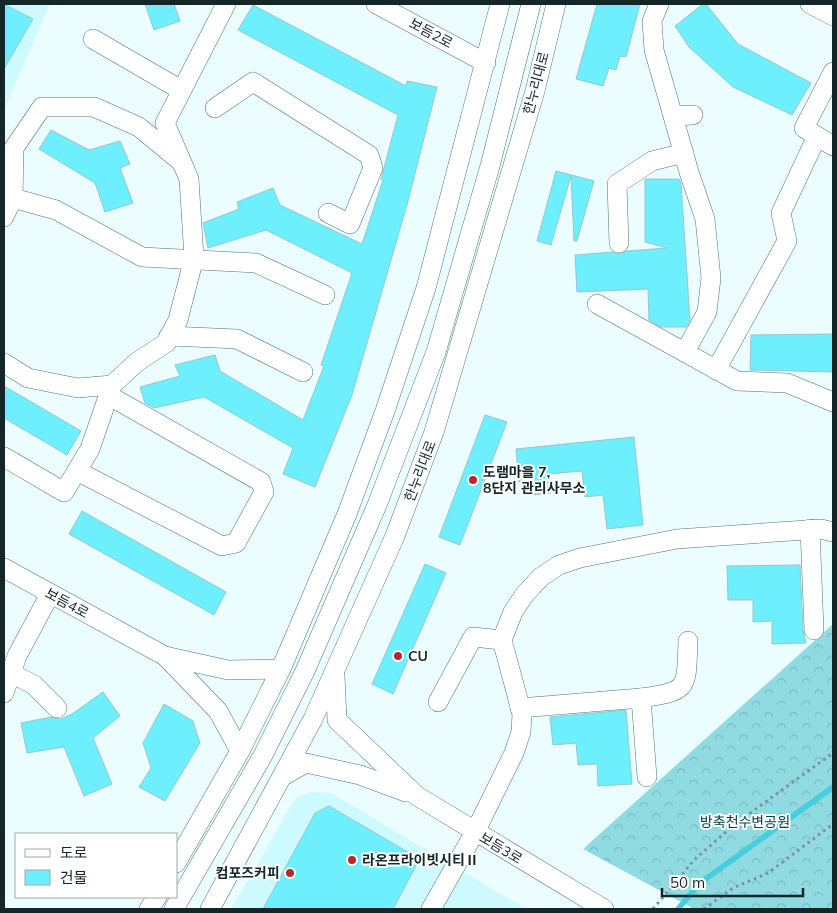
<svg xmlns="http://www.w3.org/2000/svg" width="837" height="913" viewBox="0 0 837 913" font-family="Mulish,'Noto Sans KR',sans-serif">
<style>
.built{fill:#cdfaff}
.forest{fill:url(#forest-crowns)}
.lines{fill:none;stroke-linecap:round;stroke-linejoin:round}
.stream{stroke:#45cedb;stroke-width:5.5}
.building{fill:#6deffd;stroke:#99c6ca}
.minor-casing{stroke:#4b757a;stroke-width:20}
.path{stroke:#7f9193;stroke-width:3;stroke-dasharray:2.5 4;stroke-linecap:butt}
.minor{stroke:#fff;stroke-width:19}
.poi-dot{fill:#b8272d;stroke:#fff;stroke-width:2}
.labels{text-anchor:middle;stroke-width:4;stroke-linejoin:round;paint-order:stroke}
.street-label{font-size:14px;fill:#142628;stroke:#fff}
.poi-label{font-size:14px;font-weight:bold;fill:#142628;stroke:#fff;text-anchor:start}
.park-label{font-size:14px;fill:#004147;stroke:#fff}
</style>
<defs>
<pattern id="forest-crowns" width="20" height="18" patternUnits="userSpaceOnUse" patternTransform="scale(1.25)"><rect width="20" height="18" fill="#90dae2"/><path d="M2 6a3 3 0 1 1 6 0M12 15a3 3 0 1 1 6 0" fill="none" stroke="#7bbbc2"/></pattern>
</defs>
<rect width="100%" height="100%" fill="#ebfdff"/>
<!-- built -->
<g class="built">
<polygon points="6,4 50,4 4,109 4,48 13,54 33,19"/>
<polygon points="310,792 331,793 526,909 231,909 295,799"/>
</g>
<!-- forest -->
<polygon class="forest" points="833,624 833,909 694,909 583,849"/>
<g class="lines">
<!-- stream -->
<polyline class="stream" points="678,909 700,883 833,787"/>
</g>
<!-- building -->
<g class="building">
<polygon points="4,4 33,19 4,69"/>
<polygon points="145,4 174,4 180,21 154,30"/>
<polygon points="597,4 640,4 626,57 620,56 616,70 609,68 603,86 576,79"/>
<polygon points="703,4 706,4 738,44 811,83 792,115 733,87 689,47 675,26"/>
<polygon points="253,5 406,86 407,81 437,87 407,205 352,395 315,487 283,474 293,448 204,397 154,408 145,403 140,387 180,376 175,365 215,355 220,371 303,420 324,366 321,365 352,273 266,230 208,248 203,223 239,209 237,202 273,188 280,205 362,244 383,180 381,179 398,115 238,30"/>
<polygon points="51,130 89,150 120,141 130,164 120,168 133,203 105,212 95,183 39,149"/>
<polygon points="556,171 594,181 577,241 574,241 571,176 551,245 537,241"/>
<polygon points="645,179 679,179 681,183 690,320 686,327 661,327 649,320 648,289 577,292 575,255 613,252 620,254 626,251 667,248 645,242"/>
<polygon points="833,334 833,372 750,370 751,335"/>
<polygon points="4,386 81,431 67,455 4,418"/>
<polygon points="485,415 507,422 460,545 439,537"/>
<polygon points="634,437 643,525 607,529 603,495 585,497 582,471 549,474 551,493 532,495 530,481 519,482 516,449"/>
<polygon points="82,511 226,592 214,615 69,534"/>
<polygon points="425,564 446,573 393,694 372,684"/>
<polygon points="800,565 803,630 806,643 772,644 772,621 753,622 753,600 728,600 727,566"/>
<polygon points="103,692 120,716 93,738 112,784 84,796 64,747 27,753 21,723 51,717 60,719 72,714"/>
<polygon points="164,704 193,721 200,743 165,801 139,787 151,768 143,743"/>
<polygon points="626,710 632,784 598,786 597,764 578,765 576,743 553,745 550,717"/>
<polygon points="329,806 413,855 416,866 393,909 263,909 315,813"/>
</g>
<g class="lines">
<defs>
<g id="minor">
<polyline points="376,4 486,63"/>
<polyline points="659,4 652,21 654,50 689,172 705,219 711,278 707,312 685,352"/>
<polyline points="810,4 833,16"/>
<polyline points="93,39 181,90"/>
<polyline points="833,72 804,128 833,146"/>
<polyline points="215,108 253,82 369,155 373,168 350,224 328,213"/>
<polyline points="674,116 693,115"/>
<polyline points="13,198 56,210 142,257 256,263 325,295"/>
<polyline points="4,217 13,198 14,148 42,107 94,107 139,127 179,160"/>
<polyline points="619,243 617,184 652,161 684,153"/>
<polyline points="597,304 737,381 787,383 833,402"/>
<polyline points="169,336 237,339 303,372"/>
<polyline points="4,363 28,378 78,388 112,385"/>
<polyline points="716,370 787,241 781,213 817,136"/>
<polyline points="4,457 64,492 90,449 112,385 137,362 166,343 178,320 194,258 189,179 165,123 226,4"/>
<polyline points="77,471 222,546 236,543 264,492 261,482 108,395"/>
<polyline points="810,529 814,630"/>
<polyline points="4,568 165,656 228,670 281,669"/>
<polyline points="165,656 218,711 240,751"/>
<polyline points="11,673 34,685 57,708"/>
<polyline points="335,675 337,720 417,796 604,909"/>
<polyline points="4,693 17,656 50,594"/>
<path d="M641,698C690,691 686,689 688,641"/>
<polyline points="438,702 473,637 502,640"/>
<polyline points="520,708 641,698 647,777"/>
<polyline points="283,776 306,763 360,775 406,792"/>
<polyline points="176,863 240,751 281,669 347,514 385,411 426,288 500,4"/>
<polyline points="149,909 157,897"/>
<polyline points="174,909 262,757 305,671 377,505 436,352 490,166 531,4"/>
<polyline points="210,909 313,719 395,536 434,432 535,91 556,4"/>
<polyline points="431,909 475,832 514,753 521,732 522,714 502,640 513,612 525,594 541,577 559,565 580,558 677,539 821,529 833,532"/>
</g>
</defs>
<!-- minor casing -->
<use href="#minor" class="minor-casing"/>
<!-- path -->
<g class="path">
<polyline points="653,909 694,860 735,824 833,753"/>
<polyline points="704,909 733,888 768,873 833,824"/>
</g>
<!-- minor -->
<use href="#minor" class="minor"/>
</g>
<!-- markers -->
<g class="poi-dot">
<circle cx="473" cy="480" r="5"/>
<circle cx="398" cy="656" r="5"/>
<circle cx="352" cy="860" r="5"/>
<circle cx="290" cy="873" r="5"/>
</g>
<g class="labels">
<!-- street labels -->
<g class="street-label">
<text transform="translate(431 33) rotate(28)" y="5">보듬2로</text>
<text transform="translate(536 83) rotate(-75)" y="5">한누리대로</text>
<text transform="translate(420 471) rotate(-69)" y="5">한누리대로</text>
<text transform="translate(67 603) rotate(28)" y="5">보듬4로</text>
<text transform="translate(501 848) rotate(31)" y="5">보듬3로</text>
</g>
<!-- poi labels -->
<g class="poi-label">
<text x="483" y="477">도램마을 7,<tspan x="483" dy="16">8단지 관리사무소</tspan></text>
<text x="408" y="661">CU</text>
<text x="362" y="865">라온프라이빗시티Ⅱ</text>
<text x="280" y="878" text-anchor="end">컴포즈커피</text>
</g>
<!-- park labels -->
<g class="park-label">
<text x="745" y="827">방축천수변공원</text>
</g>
</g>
<!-- border -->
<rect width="837" height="913" fill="none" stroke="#142628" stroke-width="10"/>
<!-- legend -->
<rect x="15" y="833" width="162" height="65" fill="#ffffff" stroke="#a1a8a9"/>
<rect x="25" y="849" width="25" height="8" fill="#ffffff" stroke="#a1a8a9"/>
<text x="60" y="858" font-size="15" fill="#142628">도로</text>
<rect x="25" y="870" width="25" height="15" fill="#6deffd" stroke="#a1a8a9"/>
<text x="60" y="883" font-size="15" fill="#142628">건물</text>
<!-- scale -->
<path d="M662 888v8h141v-8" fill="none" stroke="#142628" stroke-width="2.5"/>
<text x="670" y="888" font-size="15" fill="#142628" stroke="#ffffff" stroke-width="4" paint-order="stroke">50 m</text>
</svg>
